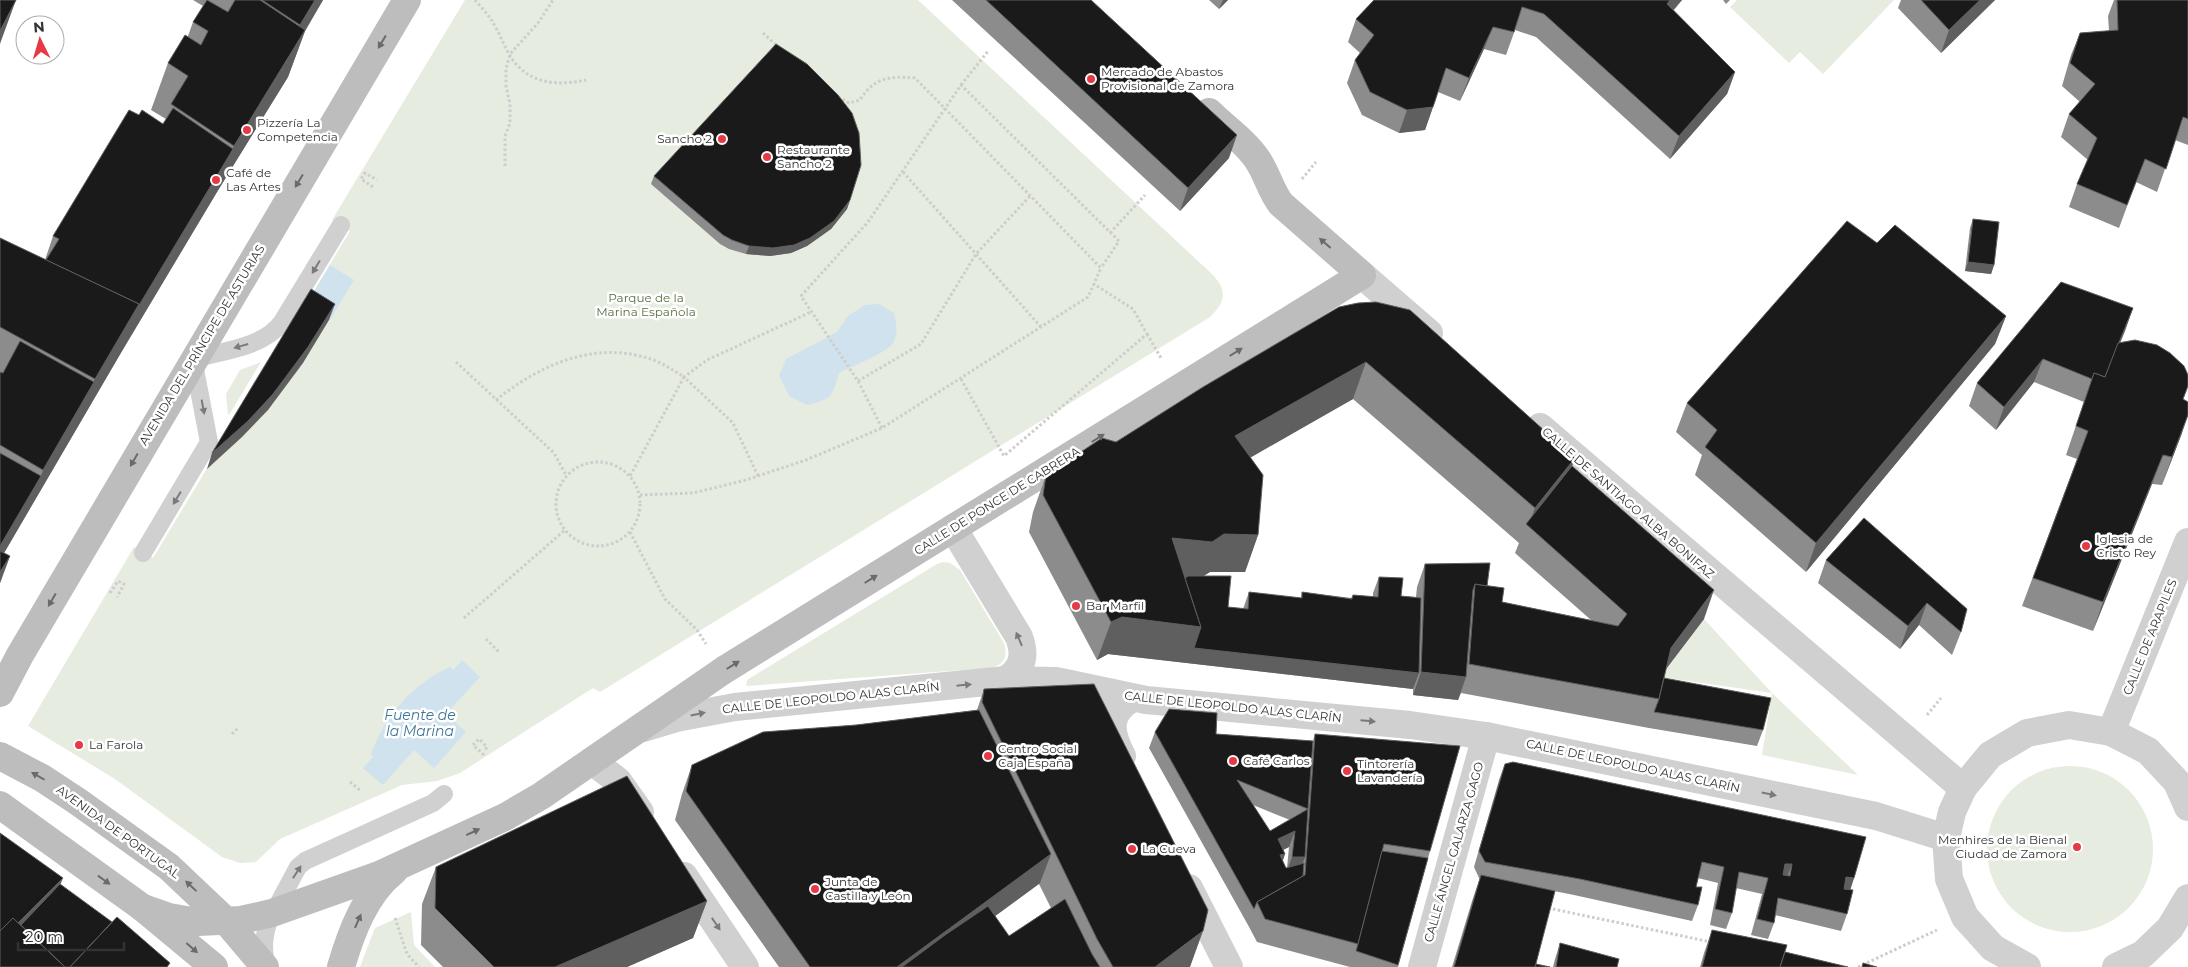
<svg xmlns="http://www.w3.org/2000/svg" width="2188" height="967" viewBox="0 0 2188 967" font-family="Montserrat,sans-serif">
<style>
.green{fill:#e6ecdf}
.water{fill:#cfe2ee}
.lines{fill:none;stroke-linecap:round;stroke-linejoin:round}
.path{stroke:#cdcdcd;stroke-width:3;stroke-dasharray:2.5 2.5;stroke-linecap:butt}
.service{stroke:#d0d0d0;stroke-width:18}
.minor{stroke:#d0d0d0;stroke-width:28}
.secondary{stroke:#bdbdbd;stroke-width:28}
.wall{fill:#8c8c8c;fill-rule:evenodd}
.shaded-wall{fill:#5f5f5f}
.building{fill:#1a1a1a;stroke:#5f5f5f;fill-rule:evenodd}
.oneway{fill:#6a6a6a}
.oneway2{fill:#7a7a7a}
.poi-dot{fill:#e63946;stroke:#fff;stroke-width:2}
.labels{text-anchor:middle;stroke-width:5;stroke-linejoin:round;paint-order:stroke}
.poi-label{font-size:12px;fill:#333;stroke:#fff;text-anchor:start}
.park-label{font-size:12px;fill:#56703f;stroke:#fff}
.street-label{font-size:12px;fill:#333;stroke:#fff}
.water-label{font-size:14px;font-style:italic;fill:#3f7597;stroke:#fff}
</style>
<rect width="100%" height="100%" fill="#fff"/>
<!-- green -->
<g class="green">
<path d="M465,0H918L1213,275C1228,292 1225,302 1210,317L600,692L593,688L460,773L437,781L402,785L280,839L256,862L240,863L222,857L115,779L28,726L134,547L153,558L350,231L332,220Z"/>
<polygon points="1737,0 1894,0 1823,74 1800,52 1789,63 1730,7"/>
<polygon points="261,362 229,415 228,415 226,394 240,370"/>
<path d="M943,562L950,563L960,570L1004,643C1008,657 1004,665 990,668L746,686L747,680L937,564Z"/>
<polygon points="1704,619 1772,693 1858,775 1762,755 1772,693 1660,677"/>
<circle cx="2070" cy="849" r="83"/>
<polygon points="411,912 414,945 435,967 360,967 375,928"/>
</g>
<!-- water -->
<g class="water">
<polygon points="330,265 354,280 330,320 306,305"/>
<path d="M879,304L894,313C896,323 899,334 893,343C887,353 850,367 839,373C832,397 832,399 807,405L789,396L779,376L786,359L837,332L848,316L865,305Z"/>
<path d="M462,660L480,677L446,714L466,732L434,768L414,750L383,785L363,768L373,757L371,754C386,715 411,685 450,667L453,670Z"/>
</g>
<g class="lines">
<!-- path -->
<g class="path">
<path d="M475,0C480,6 486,12 490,18C501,33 506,56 520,68C537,85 564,85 586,80"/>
<polyline points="763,33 777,46"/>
<polyline points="961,85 989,50"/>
<polyline points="505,166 505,136 510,123 510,104 506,86 506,69 510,54 538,23 553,0"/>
<polyline points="903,172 1041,327"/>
<polyline points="1302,179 1316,162"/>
<polyline points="373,187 361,179 365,173 377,180"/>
<polyline points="1110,233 1145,195"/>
<polyline points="1147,334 1161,358"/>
<polyline points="456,362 554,453 566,475"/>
<polyline points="961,379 1004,456 1147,334 1133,309 1094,284"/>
<polyline points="858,381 921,344 976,254 1030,196"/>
<path d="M496,400C536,368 587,343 640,356C656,359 670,368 684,377L630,476"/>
<polyline points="882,428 858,381 801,296 868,222 961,85 1119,241 1101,268"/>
<circle cx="598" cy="504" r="42"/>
<polyline points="758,476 733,423 684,377 707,360 811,312"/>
<path d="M640,495L693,493L746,480L806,460L882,428L1088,297L1101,268L915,78C890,76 874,77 860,100L849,103L840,98"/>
<polyline points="630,532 665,599 697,630 706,644"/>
<polyline points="110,593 118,581 124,584 117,597"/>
<polyline points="464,618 565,530"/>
<polyline points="486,639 499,652"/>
<polyline points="1927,715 1941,698"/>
<polyline points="232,734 238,728"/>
<polyline points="484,755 473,745 479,739 487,747 485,750"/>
<polyline points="350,782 361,791"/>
<polyline points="1548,908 1711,942"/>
<polyline points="395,918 407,954 419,967"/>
<polyline points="1858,967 1937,930"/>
</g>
<!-- service -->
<g class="service">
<path d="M143,553L209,442L193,359C222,351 263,348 282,322L341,225"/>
<path d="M268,967C262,953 264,936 268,923L298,867L305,861L433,803L444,794"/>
</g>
<!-- minor -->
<g class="minor">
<polyline points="1362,275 1429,333"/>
<polyline points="1540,427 1963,788"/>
<path d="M953,528L1019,637C1026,656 1023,668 1006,680"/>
<polyline points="643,728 676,718 735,707 1006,680 1056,681 1146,700 1410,725 1486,736 1876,816 1946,838"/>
<polyline points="2111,732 2188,542"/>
<path d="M1122,756C1110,733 1106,714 1132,698"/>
<polyline points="592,761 618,781 640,812"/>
<polyline points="684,876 745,967"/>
<polyline points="1189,888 1229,967"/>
<polyline points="1422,967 1486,736"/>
<polyline points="2027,967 1993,948 1965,917 1949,879 1946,838 1952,812 1963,788 1990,755 2027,733 2069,725 2111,732 2148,751 2177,782 2188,807"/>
<polyline points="2116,967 2143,954 2170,928 2188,898"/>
</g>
<!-- secondary -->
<g class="secondary">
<polyline points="0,693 20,655 407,0"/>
<polyline points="0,756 42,778 77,801 169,867 226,921 265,967"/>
<polyline points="0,805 143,908 214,967"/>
<path d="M143,908L169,917L198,922L241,920L272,913L379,875L505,817L541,796L724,670L1362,275L1281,204C1270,190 1267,173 1257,159C1245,141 1224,127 1209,112"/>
<path d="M341,967C351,933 365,894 394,871"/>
</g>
</g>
<!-- wall -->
<g class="wall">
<polygon points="193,0 323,0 305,31 288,77 217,192 122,351 4,553 10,556 0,583 0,238 45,260 53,236 139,115 163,124 166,119 151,110 168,63 188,36 193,22 203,6"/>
<polygon points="952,0 1091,0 1229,158 1180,211"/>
<polygon points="1209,0 1228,0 1219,9"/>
<polygon points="1374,0 1682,0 1674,10 1735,72 1727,94 1670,159 1536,37 1515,30 1506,55 1484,49 1460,101 1438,92 1425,130 1399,133 1362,115 1347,83 1355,60 1360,53 1348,42 1356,19"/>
<polygon points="1723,0 1730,0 1726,4"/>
<polygon points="1901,0 1995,0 1941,53 1898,8"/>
<polygon points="2114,0 2188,0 2188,145 2175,140 2157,192 2136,182 2119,228 2069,207 2077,184 2088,160 2061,137 2069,114 2080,102 2062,86 2071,55 2080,33 2109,31 2108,16"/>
<polygon points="654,176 850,200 847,209 831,229 807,246 791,253 770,256 746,254 729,249 720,244 651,184"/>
<polygon points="1973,219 1994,265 1991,274 1965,271 1970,228"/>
<polygon points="1877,243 2006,316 1995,344 1806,572 1695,475 1702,455 1676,432 1687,403"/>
<path d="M1339,307L1572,466L1704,619L1666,669L1664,678L1763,730L1757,746L1649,728L1461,693L1458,700L1413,695V688V689L1108,654L1097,660L1029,532L1033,512L1046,475L1116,442ZM1353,399L1519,543L1515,553L1591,620L1502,602L1487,586L1425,564L1417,587L1416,597L1401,596L1379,577L1373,593V597L1353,595L1351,598L1302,592L1301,598L1249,592L1243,609L1228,607L1203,576L1210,572H1245L1258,535L1250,457Z"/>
<polygon points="2133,308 2120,343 2183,399 2182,433 2162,485 2152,484 2093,631 2022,606 2077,459 2066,455 2084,402 2034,382 1996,430 1969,406 1977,383"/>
<polygon points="1864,518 1961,632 1952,655 1919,625 1900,649 1818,583 1826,560"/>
<path d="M984,689L1190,967H779L675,820L682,794L692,765L856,725L977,710ZM1039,884L1051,908L1009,936L995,916Z"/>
<path d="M1155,732L1216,734L1313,741L1315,734L1430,851L1398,967H1350L1257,942L1248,925L1149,748ZM1253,805L1290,820L1270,831ZM1289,847L1287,868H1286L1282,861L1285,854L1283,850Z"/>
<polygon points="1505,764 1854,878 1850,889 1847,914 1841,931 1775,915 1774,923 1768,939 1751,935 1762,894 1736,888 1732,913 1726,929 1710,925 1718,883 1698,878 1696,887 1698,905 1692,921 1574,895 1554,891 1536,964 1550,967 1452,967 1473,898 1480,878 1479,878 1474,867 1499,780"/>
<polygon points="436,867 707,901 693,938 627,967 443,967 421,945 422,904"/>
<polygon points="1712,930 1785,952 1848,967 1700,967 1704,953"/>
<polygon points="1560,943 1617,967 1553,967 1555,959"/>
</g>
<!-- shaded-wall -->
<g class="shaded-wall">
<polygon points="16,0 1,41 0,44 0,31"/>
<polygon points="315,0 323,0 305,31 288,77 217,192 122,351 0,560 0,546 41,476 43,470 95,379 139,304 234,146 287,60 300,25"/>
<polygon points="1223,0 1228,0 1219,9"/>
<polygon points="1670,0 1682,0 1659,26 1667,4"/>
<polygon points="1980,0 1995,0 1941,53 1949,30"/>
<polygon points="1493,27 1484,49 1460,101 1469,78"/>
<polygon points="1735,72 1727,94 1670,159 1679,136"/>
<polygon points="1433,107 1425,130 1399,133 1407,110"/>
<polygon points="1237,135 1229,158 1180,211 1188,188"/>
<polygon points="850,200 847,209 831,229 807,246 791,253 770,256 746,254 749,246"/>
<polygon points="1968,262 1994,265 1991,274 1965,271"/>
<polygon points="335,304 329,320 303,363 268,410 242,437 207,469 212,453"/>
<polygon points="2133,308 2125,331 2094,406"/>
<polygon points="2006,316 1995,344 1806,572 1816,543"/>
<polygon points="2043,359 2034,382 1996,430 2004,407"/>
<polygon points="1366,362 1353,399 1222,474 1235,436"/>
<polygon points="2188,415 2182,433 2162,485 2172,457"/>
<polygon points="2163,455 2152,484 2093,631 2103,602"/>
<polygon points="1575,458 1562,495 1528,526 1535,508"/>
<polygon points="1224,534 1258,535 1245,572 1210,572 1199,579 1158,576 1172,538"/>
<polygon points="10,556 0,583 0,572"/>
<polygon points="1714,590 1704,619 1660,677 1671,648"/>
<polygon points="1927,603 1919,625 1900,649 1908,626"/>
<polygon points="1122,617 1201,627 1419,673 1413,689 1108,654 1097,660 1111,622"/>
<polygon points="1421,672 1466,677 1458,700 1413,695"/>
<polygon points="1295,831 1289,847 1272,855 1278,839"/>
<polygon points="1051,854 1040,883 926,967 897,967"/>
<polygon points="1285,854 1280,870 1280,855"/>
<polygon points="1292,857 1305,857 1299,873 1286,873"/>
<polygon points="1785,864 1792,864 1786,880 1779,880"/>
<polygon points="1846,877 1854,878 1849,894 1841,893"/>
<polygon points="63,878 54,900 17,939 14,927"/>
<polygon points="707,901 693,938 627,967 555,967"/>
<polygon points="1203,931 1190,967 1155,967"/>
</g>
<!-- building -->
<g class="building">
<polygon points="0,0 16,0 0,31"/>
<polygon points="207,0 228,12 235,0 260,0 305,30 234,146 171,104 188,76 168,63 185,35 201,45 208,31 193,22"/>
<polygon points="262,0 315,0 300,25"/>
<polygon points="986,0 1091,0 1237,135 1188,188"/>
<polygon points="1374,0 1670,0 1667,4 1735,72 1679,136 1544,14 1522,7 1514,32 1493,27 1469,78 1446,68 1433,107 1407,110 1370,92 1355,60 1374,35 1356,19"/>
<polygon points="1921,0 1980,0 1949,30"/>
<polygon points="2117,0 2188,0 2188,119 2183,117 2166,169 2145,159 2127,205 2077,184 2097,138 2069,114 2095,84 2070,63 2080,33 2118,30"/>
<polygon points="776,44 807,64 838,95 852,113 859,133 861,165 850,200 834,221 810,238 794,245 773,248 749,246 732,240 723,235 654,176"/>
<polygon points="173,108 233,149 138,307 139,304 46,260 59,239 53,236 129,110 139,115 142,110 163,124"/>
<polygon points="1973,219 1999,222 1994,265 1968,262"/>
<polygon points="1847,221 1877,243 1895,225 2006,316 1816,543 1705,447 1717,430 1687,403"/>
<polygon points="0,238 139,304 95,379 0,327"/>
<polygon points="2061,282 2133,308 2105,377 2094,373 2092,379 2043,359 2004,407 1977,383"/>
<polygon points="311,289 335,304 308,347 273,394 248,421 212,453"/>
<polygon points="1376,302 1410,310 1575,458 1535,508 1366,362 1235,436 1263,475 1258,535 1224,534 1212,542 1172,538 1201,627 1122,617 1111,622 1043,495 1046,475 1102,438 1116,442 1203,387 1339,307 1358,303"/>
<polygon points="2135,340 2157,345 2170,353 2184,366 2188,375 2188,386 2183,399 2188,402 2188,415 2172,457 2163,455 2103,602 2033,578 2088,431 2076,426 2094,373 2105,377 2118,343"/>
<polygon points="20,341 94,382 43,470 0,445 0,372 3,373"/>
<polygon points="0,453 41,476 0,546"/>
<polygon points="1572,466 1714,590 1671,648 1659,699 1469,664 1475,584 1504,588 1502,602 1618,626 1627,614 1526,524"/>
<polygon points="1864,518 1967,609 1961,632 1927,603 1908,626 1826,560"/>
<polygon points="0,551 10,556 0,572"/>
<polygon points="1490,563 1487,586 1475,584 1473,590 1466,677 1421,672 1425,564"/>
<polygon points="1188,576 1231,576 1228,607 1248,609 1249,592 1302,598 1302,592 1352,599 1353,595 1378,597 1379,577 1403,578 1401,596 1421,598 1419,673 1194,648 1201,627 1185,578"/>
<polygon points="1664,678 1771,698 1763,730 1654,712 1659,699"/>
<polygon points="1094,684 1208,910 1203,931 1155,967 1113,967 1097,939 982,702 984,689"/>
<polygon points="1169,709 1217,713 1216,734 1313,741 1308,809 1237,780 1270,831 1308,809 1305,857 1292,857 1295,831 1278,839 1285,854 1280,855 1286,868 1304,863 1303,876 1257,902 1254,909 1155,732"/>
<polygon points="979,710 1051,854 897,967 810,967 686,791 692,765 763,732 856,725"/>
<polygon points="1315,734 1460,746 1430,851 1384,844 1358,944 1265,919 1257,902 1305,875"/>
<path d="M1513,762L1866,837L1854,878L1846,877L1844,889L1853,890L1847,914L1778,898L1774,923L1757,919L1768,878L1739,872L1732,913L1715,909L1724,867L1702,862L1696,887H1702L1698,905L1580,879L1485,862L1479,851L1505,764ZM1785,864H1792L1790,876L1783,875Z"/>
<polygon points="627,776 707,901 555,967 494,967 435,908 436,867"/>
<polygon points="0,833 63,878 18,923 13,918 0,931"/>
<polygon points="1382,851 1428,858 1398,965 1356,951 1358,944"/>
<polygon points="1481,875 1555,891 1535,967 1454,967"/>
<polygon points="60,884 112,922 70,967 65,967 21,925"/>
<polygon points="1065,899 1092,954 1100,967 902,967 945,935 988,906 1009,936"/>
<polygon points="117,917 170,963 167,967 70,967"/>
<polygon points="13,918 65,967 0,967 0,931"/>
<polygon points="1712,930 1787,945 1780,967 1702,967"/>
<polygon points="1560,943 1619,959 1617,967 1556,967"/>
<polygon points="1785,952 1848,967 1780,967"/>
<polygon points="1863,963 1877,967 1862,967"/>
<polygon points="1536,964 1550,967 1535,967"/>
</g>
<!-- one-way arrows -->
<defs><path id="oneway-solid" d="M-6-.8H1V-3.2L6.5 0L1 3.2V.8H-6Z" transform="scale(1.25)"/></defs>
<g class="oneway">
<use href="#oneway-solid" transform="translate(382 42) rotate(121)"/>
<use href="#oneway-solid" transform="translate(299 181) rotate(121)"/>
<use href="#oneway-solid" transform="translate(1325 243) rotate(-139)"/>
<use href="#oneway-solid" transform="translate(1236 352) rotate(-32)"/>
<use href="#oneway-solid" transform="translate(1098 438) rotate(-32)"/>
<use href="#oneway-solid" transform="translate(134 460) rotate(120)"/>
<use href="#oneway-solid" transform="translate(871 579) rotate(-32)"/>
<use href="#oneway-solid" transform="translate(52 600) rotate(120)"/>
<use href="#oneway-solid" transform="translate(733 665) rotate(-32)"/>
<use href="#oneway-solid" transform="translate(38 776) rotate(-150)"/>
<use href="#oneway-solid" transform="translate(473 832) rotate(-25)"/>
<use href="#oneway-solid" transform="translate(104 880) rotate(36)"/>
<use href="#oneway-solid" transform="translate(191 886) rotate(-137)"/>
<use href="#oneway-solid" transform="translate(358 921) rotate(-66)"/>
<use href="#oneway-solid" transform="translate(192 948) rotate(41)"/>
</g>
<g class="oneway2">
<use href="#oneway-solid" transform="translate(316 267) rotate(121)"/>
<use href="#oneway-solid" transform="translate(241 346) rotate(164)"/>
<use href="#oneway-solid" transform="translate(203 407) rotate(79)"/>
<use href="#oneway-solid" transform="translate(177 498) rotate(121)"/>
<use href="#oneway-solid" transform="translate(1019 639) rotate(-113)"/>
<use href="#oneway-solid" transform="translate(964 685) rotate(-6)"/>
<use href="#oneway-solid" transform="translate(698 714) rotate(-12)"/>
<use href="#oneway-solid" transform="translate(1368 721) rotate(5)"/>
<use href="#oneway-solid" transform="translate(1769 794) rotate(12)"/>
<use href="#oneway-solid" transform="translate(297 872) rotate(-57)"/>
<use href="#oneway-solid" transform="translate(716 924) rotate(56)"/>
</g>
<!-- markers -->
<g class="poi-dot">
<circle cx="1091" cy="79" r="5"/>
<circle cx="247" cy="130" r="5"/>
<circle cx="722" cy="139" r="5"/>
<circle cx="767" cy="157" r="5"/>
<circle cx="216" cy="180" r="5"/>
<circle cx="2086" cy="546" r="5"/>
<circle cx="1076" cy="606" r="5"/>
<circle cx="79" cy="745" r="5"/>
<circle cx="988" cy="756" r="5"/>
<circle cx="1233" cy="761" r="5"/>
<circle cx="1347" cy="771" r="5"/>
<circle cx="2077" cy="847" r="5"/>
<circle cx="1132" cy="849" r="5"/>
<circle cx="815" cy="889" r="5"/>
</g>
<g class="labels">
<!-- poi labels -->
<g class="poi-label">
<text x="1101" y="76">Mercado de Abastos<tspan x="1101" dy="14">Provisional de Zamora</tspan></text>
<text x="257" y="127">Pizzería La<tspan x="257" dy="14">Competencia</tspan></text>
<text x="712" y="143" text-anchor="end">Sancho 2</text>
<text x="777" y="154">Restaurante<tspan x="777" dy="14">Sancho 2</tspan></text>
<text x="226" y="177">Café de<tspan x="226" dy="14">Las Artes</tspan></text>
<text x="2096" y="543">Iglesia de<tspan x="2096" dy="14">Cristo Rey</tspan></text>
<text x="1086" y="610">Bar Marfil</text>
<text x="89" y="749">La Farola</text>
<text x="998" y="753">Centro Social<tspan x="998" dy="14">Caja España</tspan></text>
<text x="1243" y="765">Café Carlos</text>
<text x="1357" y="768">Tintorería<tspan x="1357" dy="14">Lavandería</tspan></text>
<text x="2067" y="844" text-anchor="end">Menhires de la Bienal<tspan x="2067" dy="14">Ciudad de Zamora</tspan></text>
<text x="1142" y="853">La Cueva</text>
<text x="825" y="886">Junta de<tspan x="825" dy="14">Castilla y León</tspan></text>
</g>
<!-- park labels -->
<g class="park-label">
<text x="646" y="302">Parque de la<tspan x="646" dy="14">Marina Española</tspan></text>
</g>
<!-- street labels -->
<g class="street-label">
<text transform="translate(202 345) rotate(-59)" y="4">AVENIDA DEL PRÍNCIPE DE ASTURIAS</text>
<text transform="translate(997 501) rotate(-32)" y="4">CALLE DE PONCE DE CABRERA</text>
<text transform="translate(1628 503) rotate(41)" y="4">CALLE DE SANTIAGO ALBA BONIFAZ</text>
<text transform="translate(2150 637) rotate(-68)" y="4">CALLE DE ARAPILES</text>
<text transform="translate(831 698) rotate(-6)" y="4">CALLE DE LEOPOLDO ALAS CLARÍN</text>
<text transform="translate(1233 707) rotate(6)" y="4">CALLE DE LEOPOLDO ALAS CLARÍN</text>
<text transform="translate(1633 766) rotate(12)" y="4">CALLE DE LEOPOLDO ALAS CLARÍN</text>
<text transform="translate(118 832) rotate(36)" y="4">AVENIDA DE PORTUGAL</text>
<text transform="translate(1454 852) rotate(-74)" y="4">CALLE ÁNGEL GALARZA GAGO</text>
</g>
<!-- water labels -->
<g class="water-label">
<text x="420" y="720">Fuente de<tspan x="420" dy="16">la Marina</tspan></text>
</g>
</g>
<!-- north arrow -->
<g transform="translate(40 40) rotate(355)"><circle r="24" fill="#ffffff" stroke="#adadad"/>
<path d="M0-4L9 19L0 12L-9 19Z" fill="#e63946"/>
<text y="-8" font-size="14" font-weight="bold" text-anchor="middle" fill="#333333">N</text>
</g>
<!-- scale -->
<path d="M18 942v8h106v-8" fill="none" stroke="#333333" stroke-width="2.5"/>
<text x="25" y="942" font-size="15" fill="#333333" stroke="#ffffff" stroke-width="4" paint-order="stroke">20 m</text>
</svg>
